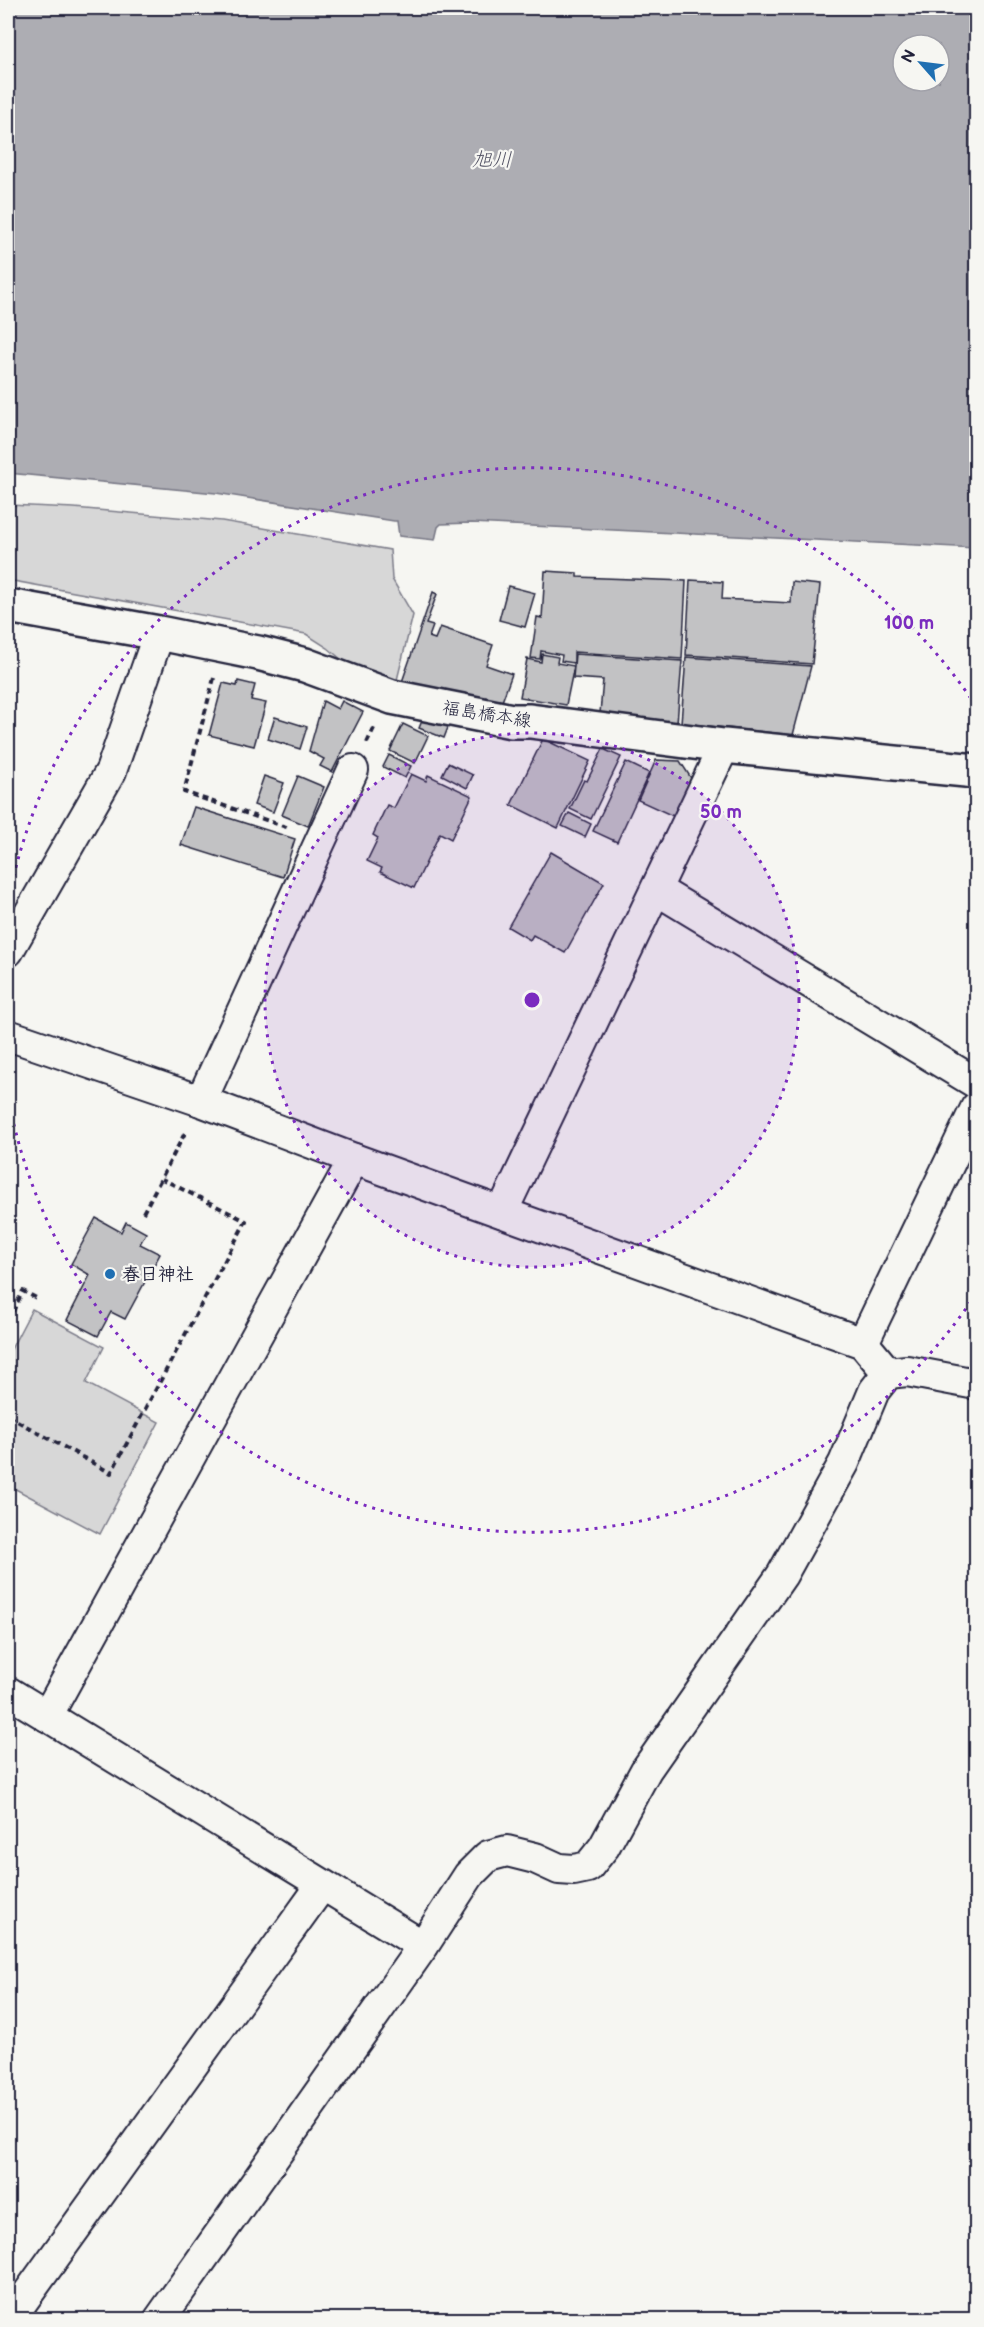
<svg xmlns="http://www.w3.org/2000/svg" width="984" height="2327" viewBox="0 0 984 2327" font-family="'Balsamiq Sans','Klee One',sans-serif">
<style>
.green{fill:#d7d7d7;stroke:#7c7c89;stroke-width:1.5}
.water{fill:#adadb3;stroke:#757583;stroke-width:1.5;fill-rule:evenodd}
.building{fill:#c2c2c4;stroke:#22223b;stroke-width:1.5}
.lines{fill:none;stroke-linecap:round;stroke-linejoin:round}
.minor-casing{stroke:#22223b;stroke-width:34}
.secondary-casing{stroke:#22223b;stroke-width:38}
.path{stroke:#22223b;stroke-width:4;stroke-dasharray:6 4.5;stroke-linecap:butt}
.minor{stroke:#f6f6f2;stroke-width:30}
.secondary{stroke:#f6f6f2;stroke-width:33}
.ring{fill:none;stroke:#7b2cbf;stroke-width:3;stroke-dasharray:3 6}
.poi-dot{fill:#1f6fb2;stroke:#f6f6f2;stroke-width:2}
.labels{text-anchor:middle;stroke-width:4.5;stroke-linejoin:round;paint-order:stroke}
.street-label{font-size:18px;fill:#22223b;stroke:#f6f6f2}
.poi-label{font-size:18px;font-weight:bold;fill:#22223b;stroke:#f6f6f2;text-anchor:start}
.water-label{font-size:20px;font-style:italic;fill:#535365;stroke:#f6f6f2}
.centre{fill:#7b2cbf;stroke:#f6f6f2;stroke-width:3}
.ring-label{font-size:18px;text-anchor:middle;font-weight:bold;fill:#7b2cbf;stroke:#f6f6f2;stroke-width:4.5;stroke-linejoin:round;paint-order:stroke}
</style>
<rect width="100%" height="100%" fill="#f6f6f2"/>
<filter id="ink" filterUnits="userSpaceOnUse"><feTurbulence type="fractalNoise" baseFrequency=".0167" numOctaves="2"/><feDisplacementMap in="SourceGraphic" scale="12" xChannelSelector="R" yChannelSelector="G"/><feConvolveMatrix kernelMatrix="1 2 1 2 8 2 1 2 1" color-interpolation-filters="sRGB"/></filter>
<g filter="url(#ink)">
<!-- green -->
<g class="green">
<polygon points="8,505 74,508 222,521 390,550 392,579 413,615 395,688 363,678 328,648 306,634 8,580"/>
<polygon points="32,1309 104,1347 86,1383 159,1422 100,1534 8,1485 8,1355"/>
</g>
<!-- water -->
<path class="water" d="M8,8H976V548L472,523L441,524L438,527L435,540L399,536L397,521H394L216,493L8,473ZM903,45H939V81H903Z"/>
<!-- building -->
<g class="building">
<polygon points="545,571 577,573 577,577 686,581 682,659 574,652 574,663 561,661 562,655 541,651 540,659 531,658 537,617 542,618"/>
<polygon points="690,580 723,582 722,599 791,603 792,582 820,585 812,664 686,655"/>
<polygon points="508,586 535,593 525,627 499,620"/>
<polygon points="433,592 437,594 426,624 433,626 429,637 435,639 440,627 493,645 486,665 512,674 500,707 456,692 454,700 402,682"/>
<polygon points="542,654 558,657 557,663 574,666 566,705 520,697 527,659 541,662"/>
<polygon points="575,654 682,661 677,723 600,713 603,680 573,678"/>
<polygon points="686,657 811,666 793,735 681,723"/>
<polygon points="238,681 255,685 251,700 266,703 254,746 209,735 223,683 237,686"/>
<polygon points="323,701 338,709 342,701 363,712 332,772 320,766 324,759 309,751"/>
<polygon points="424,716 449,725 444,738 419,728"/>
<polygon points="275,717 307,727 300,749 268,739"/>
<polygon points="403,724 428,736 415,763 390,751"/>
<polygon points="543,739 590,761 558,828 511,805"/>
<polygon points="603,749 621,757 591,819 570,809 584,780 587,781"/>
<polygon points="389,755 411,766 405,778 383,767"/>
<polygon points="656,760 680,761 691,778 682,799 692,803 684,821 638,800"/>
<polygon points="626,762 649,773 617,842 593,831"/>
<polygon points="448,763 473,775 467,788 442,775"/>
<polygon points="411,774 426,781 428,775 472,796 451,839 440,833 414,888 380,872 382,868 367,861 378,838 373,835 387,805 394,808"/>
<polygon points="264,776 284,783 273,812 254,805"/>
<polygon points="298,776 324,787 308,826 282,815"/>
<polygon points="194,807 295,839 283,877 181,845"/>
<polygon points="569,813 591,824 585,837 562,826"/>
<polygon points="551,852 604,883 565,953 533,935 530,940 508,927"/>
<polygon points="96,1218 121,1232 126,1222 146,1233 140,1244 160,1254 125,1319 111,1312 98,1336 67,1320 90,1275 71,1264"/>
</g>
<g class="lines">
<defs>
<g id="minor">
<polyline points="657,890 976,1083"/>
<polyline points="8,951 111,771 159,633"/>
<polyline points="8,1035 201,1101 354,1159 863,1343 888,1373"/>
<polyline points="201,1101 353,770"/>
<polyline points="502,1212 724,746"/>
<polyline points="863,1343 976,1108"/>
<polyline points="8,1692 423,1946"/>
<polyline points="47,1716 354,1159"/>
<polyline points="9,2320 322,1885"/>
<polyline points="159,2320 423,1946 469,1875 488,1856 507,1851 535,1858 559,1869 574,1870 588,1867 604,1847 646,1770 782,1575 844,1463 874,1391 888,1373 907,1371 976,1384"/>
</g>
<polyline id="secondary" points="8,606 159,633 258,653 305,665 392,697 512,721 530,721 724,746 976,771"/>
</defs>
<!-- minor casing -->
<use href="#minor" class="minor-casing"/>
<!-- secondary casing -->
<use href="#secondary" class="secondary-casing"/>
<!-- path -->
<g class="path">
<polyline points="214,678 184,792 289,828"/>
<polyline points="367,743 374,728"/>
<polyline points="143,1213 186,1131"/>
<polyline points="8,1321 23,1291 36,1298"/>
<polyline points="8,1416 111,1473 246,1221 162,1179"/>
</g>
<!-- minor -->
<use href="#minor" class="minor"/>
<!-- secondary -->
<use href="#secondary" class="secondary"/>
</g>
</g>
<!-- distance rings -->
<circle cx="532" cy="1000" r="267" fill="#7b2cbf" fill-opacity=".12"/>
<g class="ring">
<circle cx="532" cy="1000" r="267"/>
<path d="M976 1294A533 533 0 0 1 8 1097M8 903A533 533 0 0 1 976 706"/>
</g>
<!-- markers -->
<circle class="poi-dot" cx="110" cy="1274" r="6"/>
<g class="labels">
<!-- street labels -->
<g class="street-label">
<text transform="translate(487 714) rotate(9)" y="6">福島橋本線</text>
</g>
<!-- poi labels -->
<g class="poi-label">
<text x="122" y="1280">春日神社</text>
</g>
<!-- water labels -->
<g class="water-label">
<text transform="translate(492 159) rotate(1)" y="7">旭川</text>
</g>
</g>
<circle cx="532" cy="1000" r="9" class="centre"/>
<g class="ring-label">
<text x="909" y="629">100 m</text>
<text x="721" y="818">50 m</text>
</g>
<!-- margin -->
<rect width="984" height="2327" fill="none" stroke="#f6f6f2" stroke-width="30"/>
<rect x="15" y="15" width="954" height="2297" fill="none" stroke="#22223b" stroke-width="2" filter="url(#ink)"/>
<!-- north arrow -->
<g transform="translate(921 63) rotate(298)"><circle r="28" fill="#f6f6f2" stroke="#a1a1a9" stroke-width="1.5"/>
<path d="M0-4.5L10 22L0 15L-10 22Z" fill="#1f6fb2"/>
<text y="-9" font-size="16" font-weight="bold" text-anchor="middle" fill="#22223b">N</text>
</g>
</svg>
